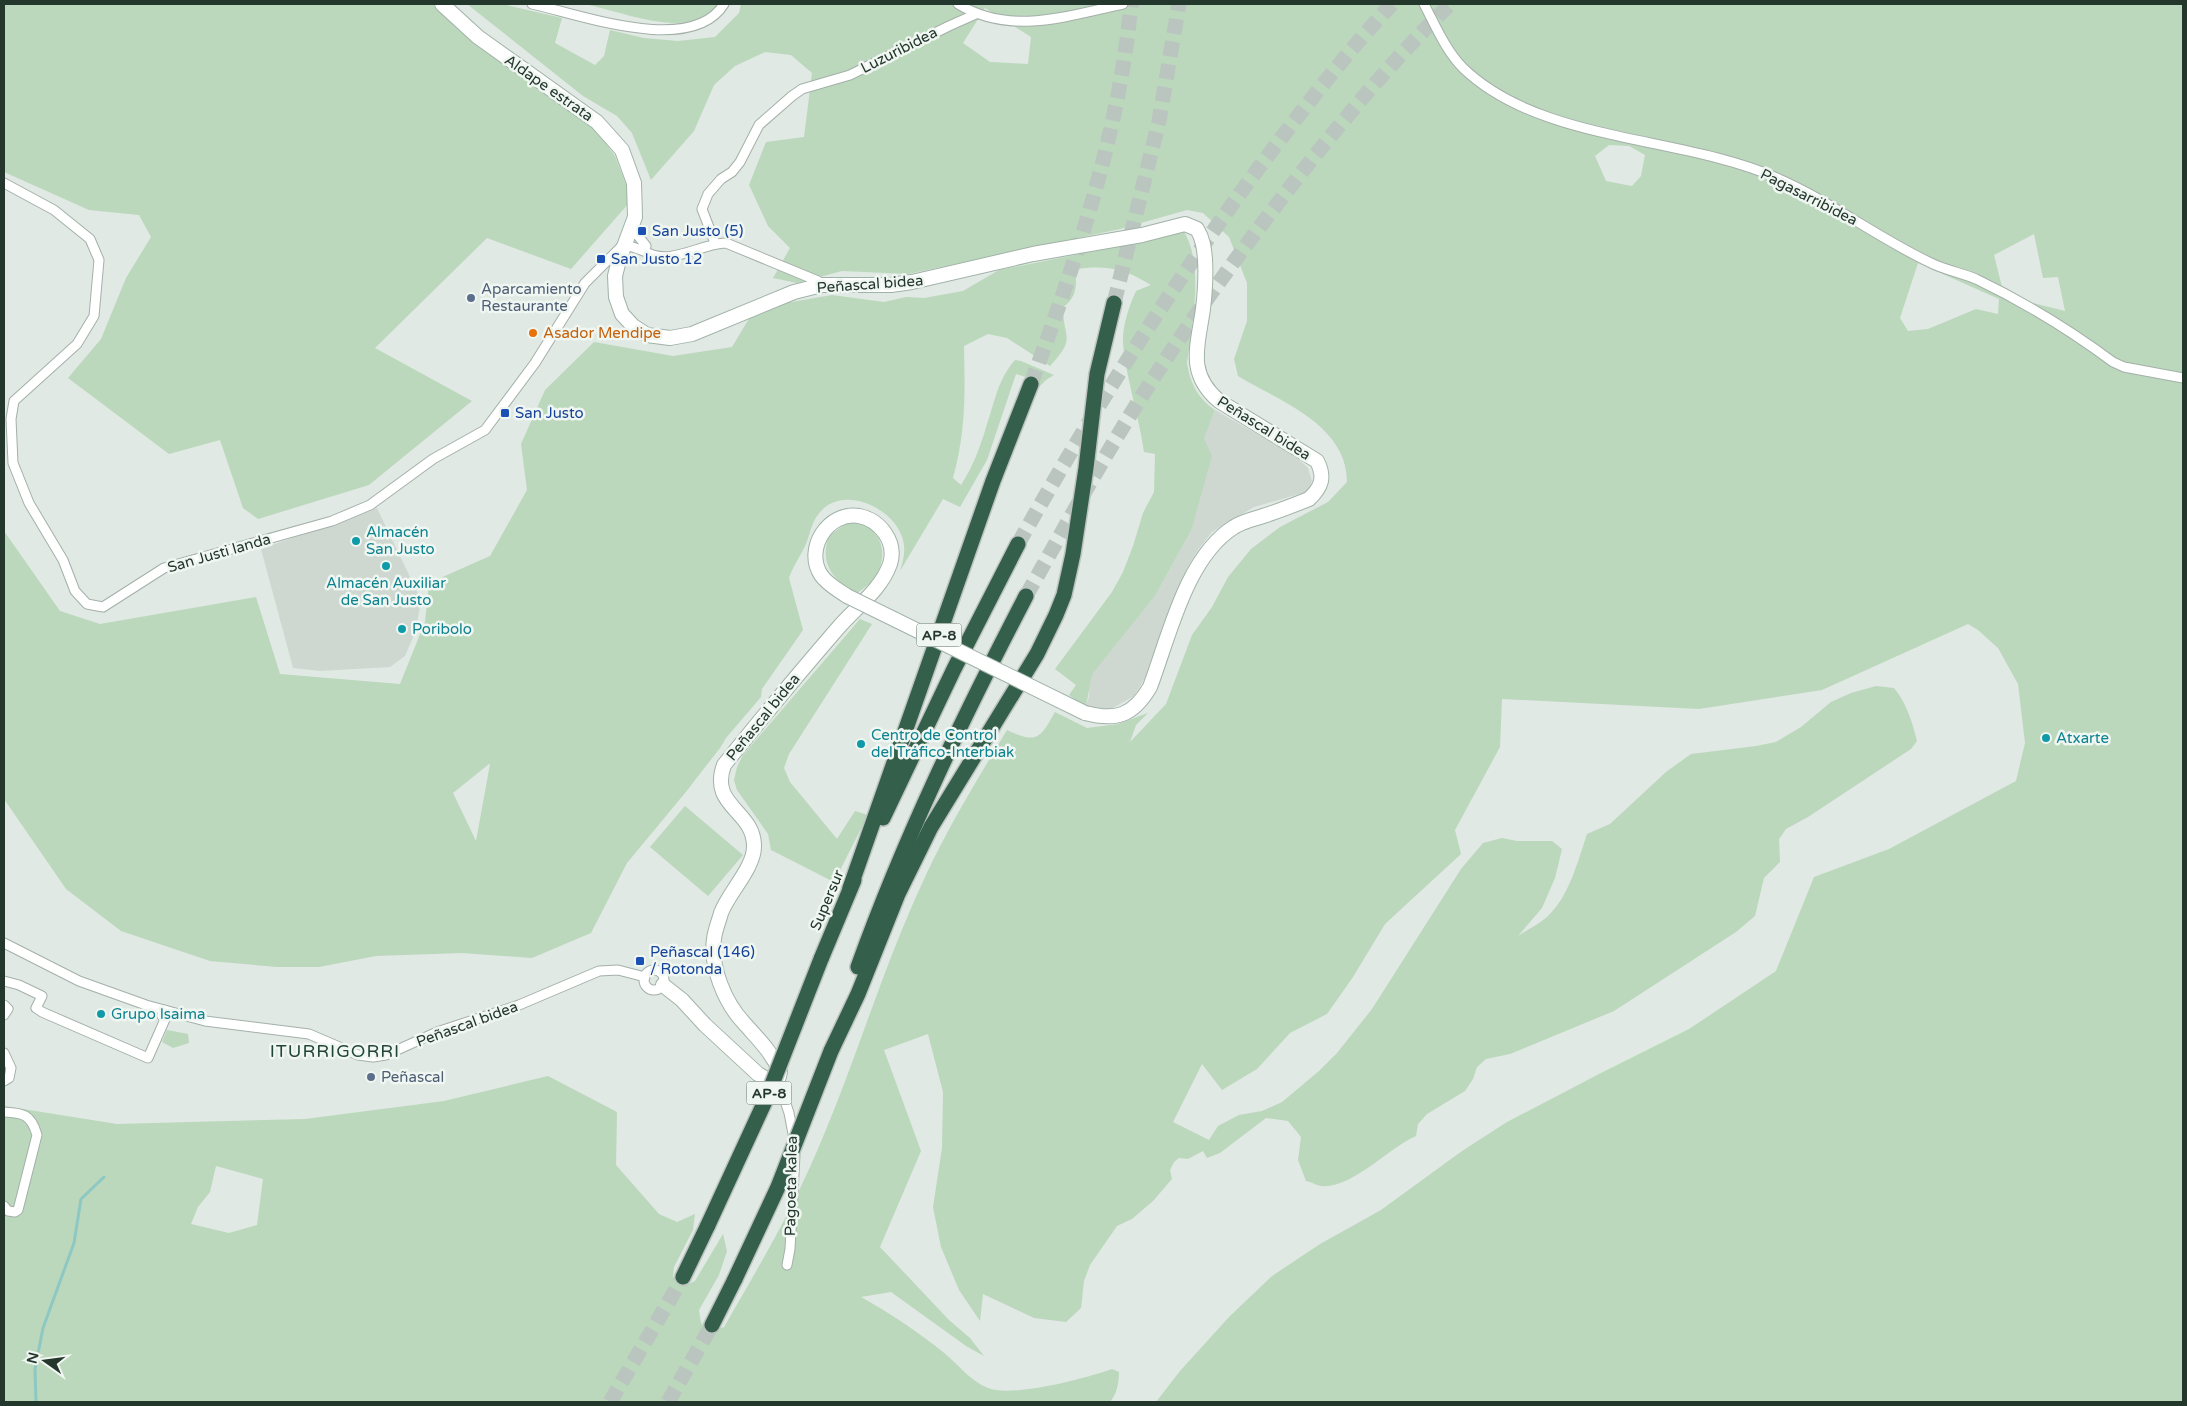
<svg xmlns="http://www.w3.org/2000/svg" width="2187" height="1406" viewBox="0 0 2187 1406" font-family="'Varela Round',sans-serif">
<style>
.built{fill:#ced8d1}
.green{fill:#bbd8bc;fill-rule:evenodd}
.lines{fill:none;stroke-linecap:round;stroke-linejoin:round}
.stream{stroke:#8ec8c3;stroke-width:3}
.highway-tunnel{stroke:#bac5bf;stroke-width:15;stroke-dasharray:15 8;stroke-linecap:butt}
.street-casing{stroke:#a4b0a9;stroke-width:11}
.secondary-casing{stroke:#a1b3a8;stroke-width:16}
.highway-casing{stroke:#bdc3c0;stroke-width:18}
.street{stroke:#fff;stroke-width:9}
.secondary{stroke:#fff;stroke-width:14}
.highway{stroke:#335f4b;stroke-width:15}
.secondary-bridge-casing{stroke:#a1b3a8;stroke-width:16;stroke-linecap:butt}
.highway-bridge-casing{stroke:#bdc3c0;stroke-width:18;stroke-linecap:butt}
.secondary-bridge{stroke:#fff;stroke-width:14}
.highway-bridge{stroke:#335f4b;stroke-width:15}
.transit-dot{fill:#1a4fb4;stroke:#f0f6f1;stroke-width:2}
.service-dot{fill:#5c6f8a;stroke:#f0f6f1;stroke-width:2}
.food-dot{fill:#e8710a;stroke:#f0f6f1;stroke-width:2}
.culture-dot{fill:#0f9aa8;stroke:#f0f6f1;stroke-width:2}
.labels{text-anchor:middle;stroke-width:5;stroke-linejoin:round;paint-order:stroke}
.shield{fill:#f0f6f1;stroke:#607068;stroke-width:1}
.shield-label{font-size:14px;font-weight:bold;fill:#23372d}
.street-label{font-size:15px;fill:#23372d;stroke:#f0f6f1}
.transit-label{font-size:15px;fill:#164399;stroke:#f0f6f1;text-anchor:start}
.service-label{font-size:15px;fill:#4e5e75;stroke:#f0f6f1;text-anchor:start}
.food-label{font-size:15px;fill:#c56008;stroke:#f0f6f1;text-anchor:start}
.culture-label{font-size:15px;fill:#0d838f;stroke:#f0f6f1;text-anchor:start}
.quarter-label{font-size:18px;letter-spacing:1px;fill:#224635;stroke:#f0f6f1}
</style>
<rect width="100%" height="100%" fill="#e0e9e3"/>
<!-- built -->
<g class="built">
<polygon points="1215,410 1294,455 1308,468 1312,481 1310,487 1306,492 1254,507 1212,532 1198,550 1189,565 1145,678 1134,696 1111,709 1103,710 1085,707 1089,697 1089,681 1093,672 1155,596 1191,531 1204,439"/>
<polygon points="377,508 421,600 416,630 405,656 390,667 320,671 293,668 261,549"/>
</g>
<!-- green -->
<g class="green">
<polygon points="4,4 432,4 478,45 594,127 615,156 628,190 629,203 571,269 487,238 375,348 472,401 369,485 258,519 243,508 220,440 169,454 68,378 101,339 126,278 151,237 139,215 89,210 4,172"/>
<path d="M467,4H502L562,18L555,43L595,65L604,56L610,30L644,38L678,41L715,37L739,13L741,4H2183V1402H1156L1180,1371L1229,1317L1272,1276L1320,1244L1381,1210L1462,1151L1507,1122L1599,1074L1689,1029L1776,971L1814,877L1889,849L2016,781L2025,743L2018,684L1998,648L1978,630L1968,624L1822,690L1699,709L1502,699L1500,747L1455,830L1461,854L1385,924L1353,977L1327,1014L1290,1033L1257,1069L1222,1090L1202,1064L1173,1122L1209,1140L1218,1126L1239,1115L1262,1111L1282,1102L1319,1071L1337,1053L1372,1009L1461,869L1483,843L1502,838L1517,841H1552L1562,849L1555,878L1542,908L1518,936C1527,930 1539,924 1547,917C1569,897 1578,861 1587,834L1610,824L1666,772L1691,754L1756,746L1776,742L1801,727L1831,702L1851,693L1876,686L1894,688C1907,704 1912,722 1917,741L1911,749L1808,817L1786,829L1779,839L1780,862L1764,878L1755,916L1736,932L1614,1011L1510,1054L1486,1059L1477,1067L1473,1079L1465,1091L1427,1114L1418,1124L1416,1136C1388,1148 1352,1189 1321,1186C1316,1185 1311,1182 1306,1181L1298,1160L1301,1137L1288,1121L1266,1118L1220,1153L1207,1158L1203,1151L1188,1159L1179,1158L1174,1162L1170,1170L1172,1179L1153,1201L1132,1219L1117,1226L1090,1265L1084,1281L1081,1308L1066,1322L1034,1318L983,1294L980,1321L959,1290L941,1247L933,1207L942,1148L943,1092L928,1034L884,1050L921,1151L880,1247L949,1320L970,1338L984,1356L966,1346L891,1292L861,1297C890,1313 918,1332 943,1352C958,1364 970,1381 988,1388C1012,1398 1087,1378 1112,1369L1119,1372C1119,1382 1117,1394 1110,1402H4V1106L117,1124L305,1119L444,1101L548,1076L617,1112L616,1165L659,1214L677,1222L695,1214L693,1230L674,1267L673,1277L681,1283L688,1284L695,1281L723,1234L727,1251L719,1275L699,1310L701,1323L713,1331L724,1327C754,1275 785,1223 810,1167C853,1072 881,970 926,875C949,825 979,777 1007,730C1037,744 1040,739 1055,712L1087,728L1118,724L1148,713L1136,725L1130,742L1166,704L1192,635L1212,607L1228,577L1251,549L1280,527L1328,502L1347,482C1347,424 1279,401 1238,376L1234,359L1247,321V283L1229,237L1203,213L1187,210L1120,229L908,274L842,271L797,283L773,278L790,248L768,226L749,185L766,142L804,137L812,73L791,55L765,52L735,66L714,85L694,131L651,180L632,133L617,116L583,96ZM985,8L1031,37L1028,64L990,62L963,43ZM1609,145L1629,146L1645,155L1641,176L1632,186L1606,181L1595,156ZM2034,234L2043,278L2058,277L2065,311L2033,303L2002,287L1994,255ZM1918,263L1999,299L1998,314L1976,309L1928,329L1908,331L1900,318ZM216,1166L263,1179L257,1225L229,1233L191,1224L198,1207L210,1192Z"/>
<path d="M584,4H721C711,12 700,20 687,22C656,27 615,10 584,4Z"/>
<path d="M1183,230C1205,264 1192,324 1187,363C1190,383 1198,399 1215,410L1204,439L1212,456L1191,531L1155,596L1093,673C1088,684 1090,695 1085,707L1069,695L1076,685L1055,669L1112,592L1123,572L1133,546L1143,513L1154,492L1155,454L1144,452C1139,416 1126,378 1123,344C1122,327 1129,306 1136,291L1151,285C1124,268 1107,265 1075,269C1077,284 1077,298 1063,307C1063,339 1077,337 1050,366L1007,338L988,334L964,346C965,394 966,431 953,478L961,485C973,467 981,445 987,424C995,401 998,379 1015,360L1021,361L1054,375L1046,380L1033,393L1038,381L1016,374L987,460L960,507L943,499L900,571C903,561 906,551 903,540C896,510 848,486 823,509C811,520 811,533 805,546C800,557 793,566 789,578L803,630L762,689L761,697L726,738L720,748L685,793L627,863L591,933L532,958L462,953L376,956L319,967H277L210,961L121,931L66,889L4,799V531L60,611L100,624L256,597L280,674L400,684L425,622L429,583L490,556L527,490L521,444L545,390L594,342L673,356L732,347L750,317L780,304L832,295L884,302L906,297L924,298L963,291L999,270L1125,245ZM489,764H490L476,841L453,793Z"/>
<path d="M848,522C876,521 890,548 878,572C874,582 865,587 856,594C833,579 819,564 829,536Z"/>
<polygon points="860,619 872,624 789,754 784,768 790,782 837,839 855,811 868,815 834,882 771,850 768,834 737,790 734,780 737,767 743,755"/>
<polygon points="685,806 743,855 708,896 650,847"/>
<polygon points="167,1030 188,1034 189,1043 173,1048 162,1042"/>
</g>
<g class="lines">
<!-- stream -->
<polyline class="stream" points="36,1402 35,1369 43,1328 74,1243 81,1199 104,1177"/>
<!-- highway-tunnel -->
<g class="highway-tunnel">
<polyline points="1114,303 1159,121 1179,4"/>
<path d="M1031,384C1076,261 1119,135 1131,4"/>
<path d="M1018,544C1093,410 1172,285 1263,162C1304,108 1346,53 1392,4"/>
<path d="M1026,596C1069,520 1111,443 1158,371C1202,304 1249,240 1298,177C1346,116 1395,58 1450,4"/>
<polyline points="610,1402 683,1277"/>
<polyline points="668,1402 712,1325"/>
</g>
<defs>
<g id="street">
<path d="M532,4C581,15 692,56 724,4"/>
<path d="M958,4C1011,36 1067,16 1123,4"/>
<path d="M1424,4C1435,25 1446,51 1463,68C1541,143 1680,135 1777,178C1830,201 1878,238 1931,263C1945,270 1962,273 1976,279C2024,302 2070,330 2113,362L2124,367L2183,378"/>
<polyline points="4,183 54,210 90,239 99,260 94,316 77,344 14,401 11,419 13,463 29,503 63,560 75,591 87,604 103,607 164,568 332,521 370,505 433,459 485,430 535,363 585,283 624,244 644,251 646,246 632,228"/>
<polyline points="715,243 702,209 708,194 721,179 732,172 740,162 759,125 792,96 802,89 850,75 949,26 976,14"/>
<path d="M644,251C671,267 698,244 726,243L818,281L822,285"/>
<polyline points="4,943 79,981 146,1005 205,1021 309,1034 358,1055 373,1057 386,1055 437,1032 519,1005 599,971 618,970 645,977"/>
<circle cx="654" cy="980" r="10"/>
<polyline points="4,981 19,985 42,996 36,1008 42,1012 148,1058 166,1017 162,1016 164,1010"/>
<polyline points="4,1005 8,1009 4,1015"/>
<polyline points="4,1053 11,1068 9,1078 4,1081"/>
<polyline points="778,1080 789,1113 794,1139"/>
<path d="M4,1112C23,1113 31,1114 37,1135L18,1210L15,1212L8,1211L4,1206"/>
<polyline points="787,1265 790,1249 795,1155"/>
</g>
<g id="secondary">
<path d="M442,4L478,37L597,122L622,150L634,183L635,217L619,260L615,276L616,297L622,314L633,326L647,335L670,338L692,334L794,292L822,285H891L912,282L1033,254L1142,235L1185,224L1197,229C1203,239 1204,248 1205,259C1206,275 1205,292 1203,309C1198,345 1186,373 1219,401L1317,461C1325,477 1322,487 1309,499C1294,505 1279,511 1263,516C1254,519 1243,521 1234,527C1186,557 1169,637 1150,687C1133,716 1116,721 1085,713"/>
<path d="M663,985L682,1000L705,1025L758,1074L770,1081L778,1080L780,1072C772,1052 758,1039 744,1023C725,1003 710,967 714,939C715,930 719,921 721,913C729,892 755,867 754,845C753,810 709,806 724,765C761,719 799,673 838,628C855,608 881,590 890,564C897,542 880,520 859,516C828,511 804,549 821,575C827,584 838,590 847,596"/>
</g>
<g id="highway">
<polyline points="883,818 954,669 1018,544"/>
<polyline points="850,888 993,481 1031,384"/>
<polyline points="821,959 854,880"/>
<path d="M858,967C904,839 963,717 1026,596"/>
<polyline points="831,1051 858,994 898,894 931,827 1037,654 1056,615 1064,595 1073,554 1086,468 1097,374 1114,303"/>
<polyline points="683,1277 708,1225"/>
<polyline points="712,1325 735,1279"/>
</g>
</defs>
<!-- street casing -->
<use href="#street" class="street-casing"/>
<!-- secondary casing -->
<use href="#secondary" class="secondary-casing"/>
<!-- highway casing -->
<use href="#highway" class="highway-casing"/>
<!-- street -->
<use href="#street" class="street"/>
<!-- secondary -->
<use href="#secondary" class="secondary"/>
<!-- highway -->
<use href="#highway" class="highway"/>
<defs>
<polyline id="secondary-bridge" points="847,596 1085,713"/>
<g id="highway-bridge">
<polyline points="708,1225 767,1097 821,959"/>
<polyline points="735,1279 778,1187 831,1051"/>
</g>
</defs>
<!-- secondary-bridge casing -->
<use href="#secondary-bridge" class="secondary-bridge-casing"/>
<!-- highway-bridge casing -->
<use href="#highway-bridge" class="highway-bridge-casing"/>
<!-- secondary-bridge -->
<use href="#secondary-bridge" class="secondary-bridge"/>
<!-- highway-bridge -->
<use href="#highway-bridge" class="highway-bridge"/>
</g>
<!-- markers -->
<g class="transit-dot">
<rect x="637" y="226" width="10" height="10" rx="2.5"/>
<rect x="596" y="254" width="10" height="10" rx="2.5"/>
<rect x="500" y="408" width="10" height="10" rx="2.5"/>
<rect x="635" y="956" width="10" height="10" rx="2.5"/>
</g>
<g class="service-dot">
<circle cx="471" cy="298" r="5"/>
<circle cx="371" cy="1077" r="5"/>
</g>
<circle class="food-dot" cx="533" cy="333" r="5"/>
<g class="culture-dot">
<circle cx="356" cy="541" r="5"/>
<circle cx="386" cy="566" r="5"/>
<circle cx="402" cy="629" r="5"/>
<circle cx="2046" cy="738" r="5"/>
<circle cx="861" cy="744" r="5"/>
<circle cx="101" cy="1014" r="5"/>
</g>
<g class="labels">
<!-- shield labels -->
<g class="shield">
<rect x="916.5" y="623.5" width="45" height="23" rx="4"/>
<rect x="746.5" y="1081.5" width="45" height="23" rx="4"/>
</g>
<g class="shield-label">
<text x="939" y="640">AP-8</text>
<text x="769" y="1098">AP-8</text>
</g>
<!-- street labels -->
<g class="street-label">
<text transform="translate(899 50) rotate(-27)" y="5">Luzuribidea</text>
<text transform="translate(549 88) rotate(35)" y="5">Aldape estrata</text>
<text transform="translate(1809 197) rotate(27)" y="5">Pagasarribidea</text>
<text transform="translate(870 284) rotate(-4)" y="5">Peñascal bidea</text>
<text transform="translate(1264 428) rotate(32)" y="5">Peñascal bidea</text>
<text transform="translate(219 553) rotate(-16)" y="5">San Justi landa</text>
<text transform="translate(763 717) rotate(-51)" y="5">Peñascal bidea</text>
<text transform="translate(827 900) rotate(-67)" y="5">Supersur</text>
<text transform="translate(467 1024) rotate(-20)" y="5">Peñascal bidea</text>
<text transform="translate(791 1186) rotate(-89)" y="5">Pagoeta kalea</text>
</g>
<!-- transit labels -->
<g class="transit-label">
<text x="652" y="236">San Justo (5)</text>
<text x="611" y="264">San Justo 12</text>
<text x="515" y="418">San Justo</text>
<text x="650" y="957">Peñascal (146)<tspan x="650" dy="17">/ Rotonda</tspan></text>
</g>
<!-- service labels -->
<g class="service-label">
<text x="481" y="294">Aparcamiento<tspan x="481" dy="17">Restaurante</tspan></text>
<text x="381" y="1082">Peñascal</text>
</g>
<!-- food labels -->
<g class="food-label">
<text x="543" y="338">Asador Mendipe</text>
</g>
<!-- culture labels -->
<g class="culture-label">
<text x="366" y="537">Almacén<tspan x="366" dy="17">San Justo</tspan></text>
<text x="386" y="588" text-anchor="middle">Almacén Auxiliar<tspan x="386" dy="17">de San Justo</tspan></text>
<text x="412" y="634">Poribolo</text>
<text x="871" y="740">Centro de Control<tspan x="871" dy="17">del Tráfico-Interbiak</tspan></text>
<text x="2056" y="743">Atxarte</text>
<text x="111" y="1019">Grupo Isaima</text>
</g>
<!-- quarter labels -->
<g class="quarter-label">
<text x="335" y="1057">ITURRIGORRI</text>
</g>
</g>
<!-- border -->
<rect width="2187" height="1406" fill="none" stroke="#23372d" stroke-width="10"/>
<!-- north arrow -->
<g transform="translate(45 1361) rotate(284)" stroke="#f0f6f1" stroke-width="4" paint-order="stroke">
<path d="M0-4L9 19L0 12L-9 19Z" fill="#23372d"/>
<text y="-8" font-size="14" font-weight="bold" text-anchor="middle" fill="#23372d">N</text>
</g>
</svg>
